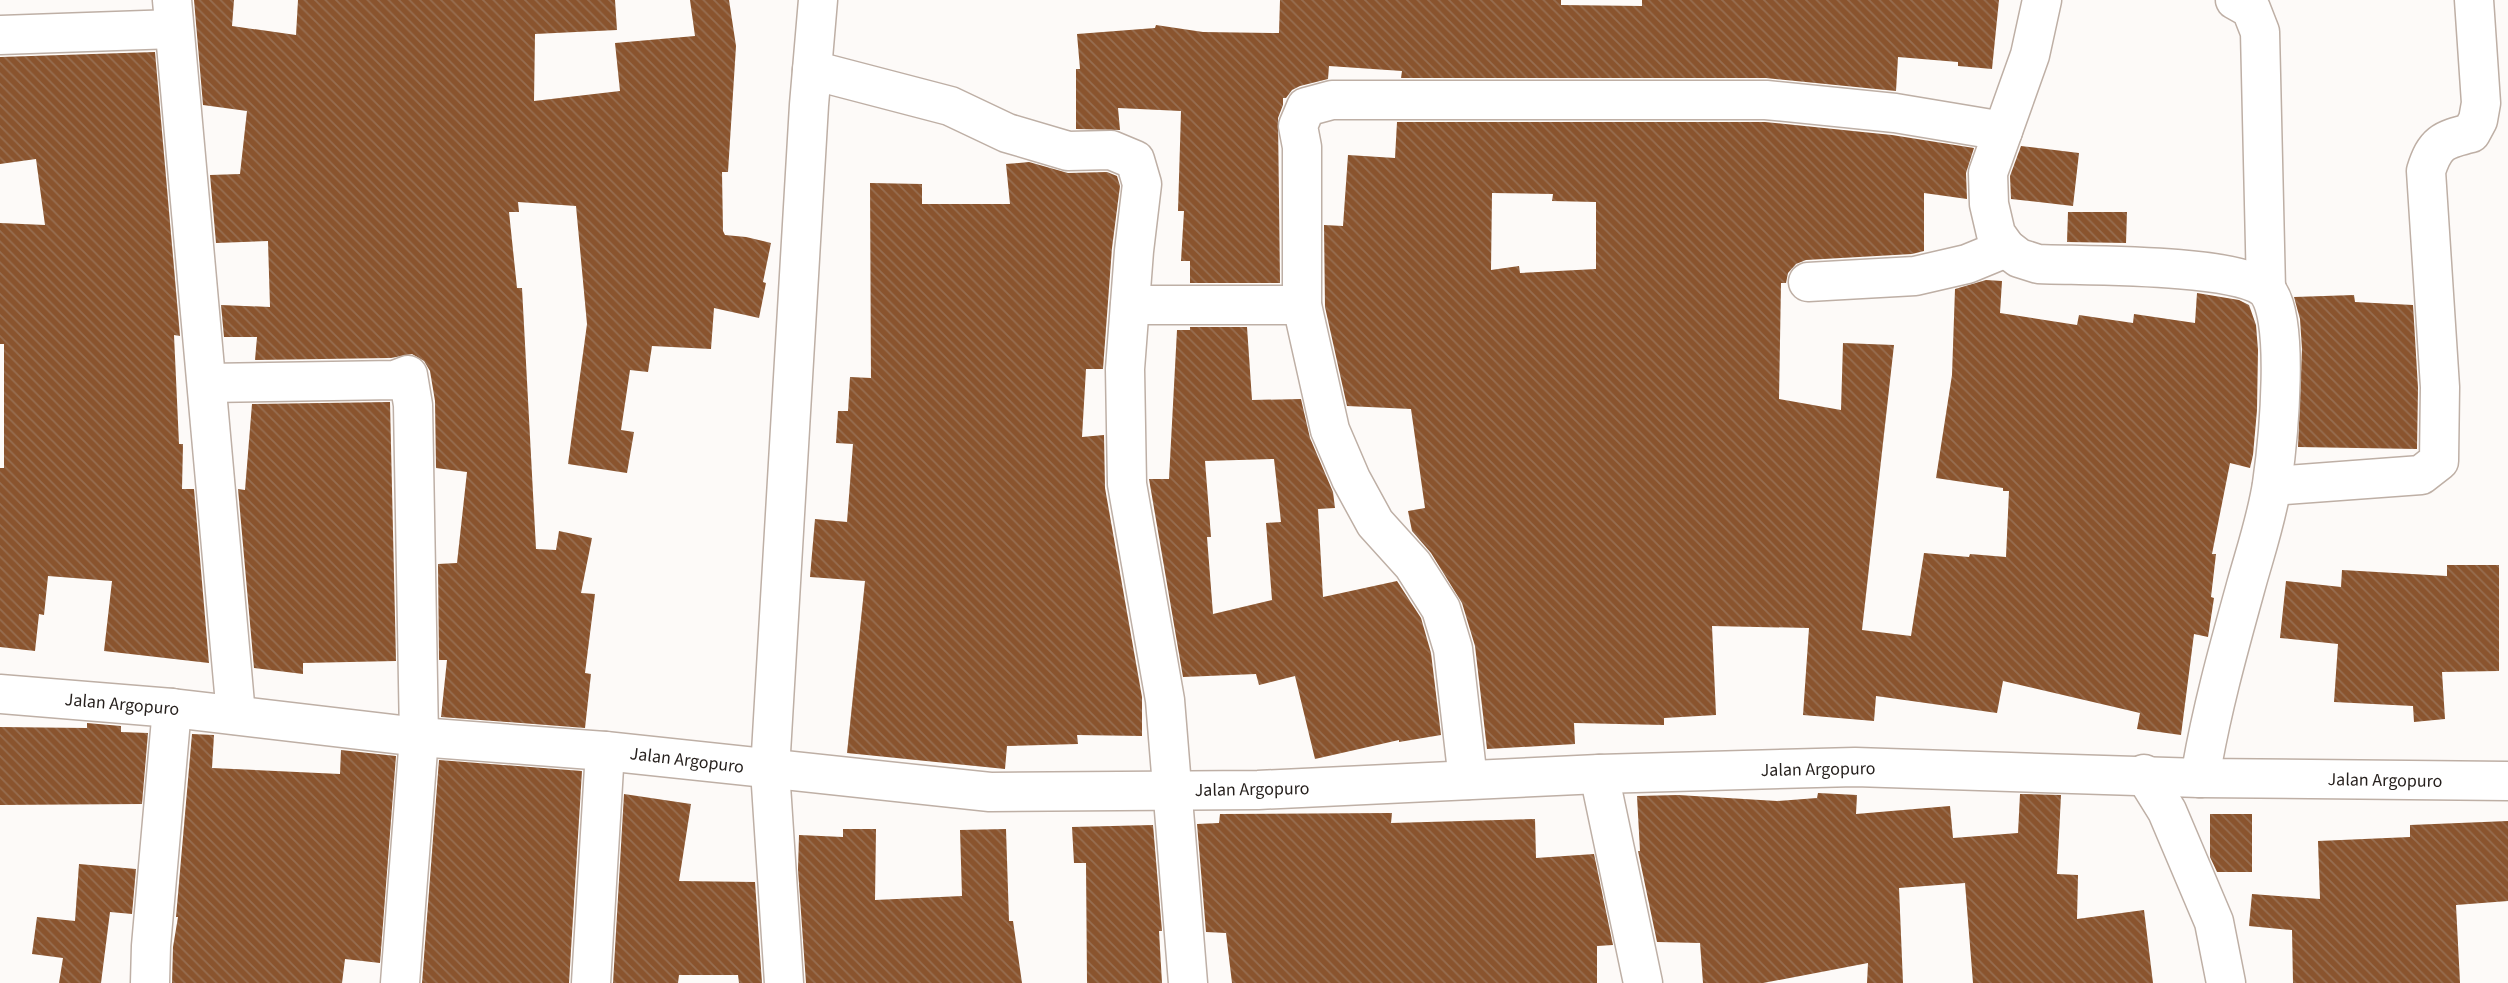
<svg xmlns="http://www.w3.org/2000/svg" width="2508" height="983" viewBox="0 0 2508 983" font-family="'Source Sans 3',sans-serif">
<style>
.building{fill:url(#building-back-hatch);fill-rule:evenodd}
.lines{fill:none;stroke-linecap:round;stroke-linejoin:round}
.minor-casing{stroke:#beafa5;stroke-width:41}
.minor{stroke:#fff;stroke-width:38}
.labels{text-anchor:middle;stroke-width:7;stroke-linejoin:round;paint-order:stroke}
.street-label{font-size:18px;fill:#251f1c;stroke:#fff}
</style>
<defs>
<pattern id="building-back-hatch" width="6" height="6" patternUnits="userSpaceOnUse" patternTransform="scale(1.75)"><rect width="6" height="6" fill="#8a542e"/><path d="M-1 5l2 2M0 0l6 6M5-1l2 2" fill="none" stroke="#976e51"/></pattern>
</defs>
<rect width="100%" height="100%" fill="#fdfaf8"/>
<!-- building -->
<g class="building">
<polygon points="194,0 234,0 232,26 296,35 298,0 615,0 617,30 535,34 534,101 620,91 615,43 695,36 690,0 729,0 736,46 728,172 722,172 723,231 725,235 746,237 771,243 763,282 766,283 759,318 714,308 711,349 652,346 648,372 630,370 621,430 634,432 627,473 568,464 587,324 576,206 518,202 519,212 509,212 517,288 522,288 536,549 556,550 559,531 592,538 581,593 595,594 585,673 591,674 585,728 441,717 447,660 439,660 438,564 457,563 467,472 436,468 435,401 430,371 424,361 412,354 391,358 255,360 257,337 224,337 221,305 270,307 268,241 216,243 210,175 240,174 247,111 203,105"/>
<polygon points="1280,0 1561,0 1561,5 1642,6 1642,0 1999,0 1992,69 1958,66 1958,62 1898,57 1896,91 1766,78 1401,78 1402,71 1329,66 1328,79 1300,86 1292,90 1286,98 1283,98 1283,105 1278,118 1280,283 1190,283 1190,261 1181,261 1184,211 1178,211 1181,111 1118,108 1120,130 1076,129 1076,69 1080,69 1077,34 1155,28 1156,25 1203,32 1279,33"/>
<polygon points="155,52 180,336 174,335 179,444 183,444 182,489 194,489 209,663 104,651 112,581 48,576 44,615 39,614 35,651 0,647 0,468 4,468 4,344 0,344 0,223 45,225 36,159 0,164 0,57"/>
<path d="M1397,122H1765L1892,135L1974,148L1966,173L1967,199L1924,193V251L1912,254L1806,260L1796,264L1788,273L1786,283H1781L1779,399L1841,410L1843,343L1894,345L1862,630L1911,636L1924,553L1969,557L1970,554L2006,557L2009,491H2003V488L1936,478L1952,375L1955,289L1986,280L2002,281L2000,313L2077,325L2079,315L2133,323L2134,314L2195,323L2197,293L2239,300L2249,305L2256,325L2258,350L2257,410L2253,455L2250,468L2230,463L2212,554H2216L2211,597L2214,598L2208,637L2194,634L2181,735L2137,729L2140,713L2003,681L1997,713L1876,696L1874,721L1803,715L1809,628L1712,626L1716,715L1664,718V725L1574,723L1575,744L1487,749L1475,646L1462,603L1431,553L1412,531L1408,511L1425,508L1411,409L1347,406L1325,307L1324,225L1343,226L1348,155L1395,158ZM1492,193L1553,194L1552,201L1596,202V269L1520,273L1519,266L1491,270Z"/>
<polygon points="2021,146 2079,153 2073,206 2011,199 2010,176"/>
<polygon points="1029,162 1068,173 1107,172 1117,176 1120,186 1112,248 1103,369 1086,369 1082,437 1104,435 1105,488 1142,697 1142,736 1077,735 1078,744 1007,746 1005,769 847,753 865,581 810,577 815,519 847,522 853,444 836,443 838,411 848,411 850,377 871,378 870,183 922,184 922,204 1010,204 1006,164"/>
<polygon points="2068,212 2127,212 2126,243 2067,242"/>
<polygon points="2354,295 2355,302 2413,305 2418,388 2417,449 2298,447 2302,349 2300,319 2294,297"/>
<path d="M1190,327H1247L1252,400L1301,399L1310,438L1333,492L1335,508L1318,509L1323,597L1397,581L1421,618L1431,653L1441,735L1399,742V740L1315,759L1295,676L1259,685L1256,674L1183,677L1149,479H1169L1177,330H1190ZM1274,459L1281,522L1266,523L1272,600L1213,614L1207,537H1211L1205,461Z"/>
<polygon points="390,402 396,661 303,663 303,674 254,668 238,489 245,490 252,404"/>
<polygon points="2447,565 2499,565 2499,671 2442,672 2445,719 2414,722 2413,706 2334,702 2338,644 2280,638 2286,581 2341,587 2342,570 2447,576"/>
<polygon points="87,723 121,726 121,732 148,733 142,804 0,805 0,727 87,728"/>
<polygon points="192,734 214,735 212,768 340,774 341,750 396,756 380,963 345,959 342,983 172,983 173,947 178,917 176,917"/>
<polygon points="439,760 582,771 569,983 422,983"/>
<polygon points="1818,793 1857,795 1856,814 1950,806 1953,838 2018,833 2020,794 2061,795 2057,874 2078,875 2077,919 2144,910 2153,983 1973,983 1965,883 1899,888 1903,983 1867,983 1868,963 1763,983 1703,983 1700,943 1657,942 1638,851 1640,851 1637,796 1678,795 1777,801 1817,798"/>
<polygon points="624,794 691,804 679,881 755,882 762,983 739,983 738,975 679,975 678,983 613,983"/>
<polygon points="1392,813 1391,823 1535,819 1536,858 1594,854 1613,945 1597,946 1597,983 1232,983 1226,933 1206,932 1197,824 1219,823 1220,814"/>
<polygon points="2210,814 2252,814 2252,872 2217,872 2210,857"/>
<polygon points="2508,821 2508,901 2456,905 2460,983 2293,983 2292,930 2249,926 2252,894 2320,899 2318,841 2410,837 2410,825"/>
<polygon points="1153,825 1162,931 1159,931 1162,983 1087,983 1086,863 1074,863 1072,827"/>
<polygon points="843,829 876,829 875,900 962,896 960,830 1006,829 1009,921 1013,921 1022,983 806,983 798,870 799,835 843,837"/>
<polygon points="79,864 136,869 132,914 110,912 101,983 59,983 63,958 32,954 37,917 75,921"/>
</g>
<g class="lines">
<defs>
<g id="minor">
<polyline points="172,0 236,715"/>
<path d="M2042,0L2030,55L1988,173L1989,204L1996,234L2006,248L2019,258L2038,264C2086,266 2228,264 2263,287C2293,307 2277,449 2272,484C2267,517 2256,550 2247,582C2229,647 2211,711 2200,778"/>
<polyline points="2235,0 2251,9 2260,32 2266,289"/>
<polyline points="0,35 174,29"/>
<polyline points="812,70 950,106 1007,133 1068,151 1111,150 1135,160 1142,184 1134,251 1125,369 1127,484 1165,700 1188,983"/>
<polyline points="1808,282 1915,276 1967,264 2006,248"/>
<polyline points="1130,305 1302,305"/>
<polyline points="207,383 395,380 408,375 413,405 419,737 400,983"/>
<path d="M2272,486L2421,475L2439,461L2440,387L2426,171C2435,143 2442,140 2471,133L2478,120L2481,103L2474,0"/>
<polyline points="0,694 172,708 419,737 605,751 990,792 1258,790 1599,774 1855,767 2200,778 2508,781"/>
<polyline points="1599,774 1643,983"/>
<polyline points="2144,774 2167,811 2214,922 2226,983"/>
<polyline points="1468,780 1453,649 1441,609 1413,565 1375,523 1351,479 1330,430 1302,305 1302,147 1298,126 1306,107 1332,100 1766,100 1895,113 2003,131"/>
<polyline points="150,983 151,946 172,708"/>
<polyline points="591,983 605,751"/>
<polyline points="784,983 770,770 809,105 818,0"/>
</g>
</defs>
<!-- minor casing -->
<use href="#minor" class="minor-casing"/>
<!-- minor -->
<use href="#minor" class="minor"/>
</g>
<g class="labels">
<!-- street labels -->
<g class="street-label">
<text transform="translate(122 704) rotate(5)" y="6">Jalan Argopuro</text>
<text transform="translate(687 760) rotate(7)" y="6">Jalan Argopuro</text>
<text transform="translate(1818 769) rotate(-1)" y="6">Jalan Argopuro</text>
<text transform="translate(2385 780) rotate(1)" y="6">Jalan Argopuro</text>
<text transform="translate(1252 789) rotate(-1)" y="6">Jalan Argopuro</text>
</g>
</g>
</svg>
